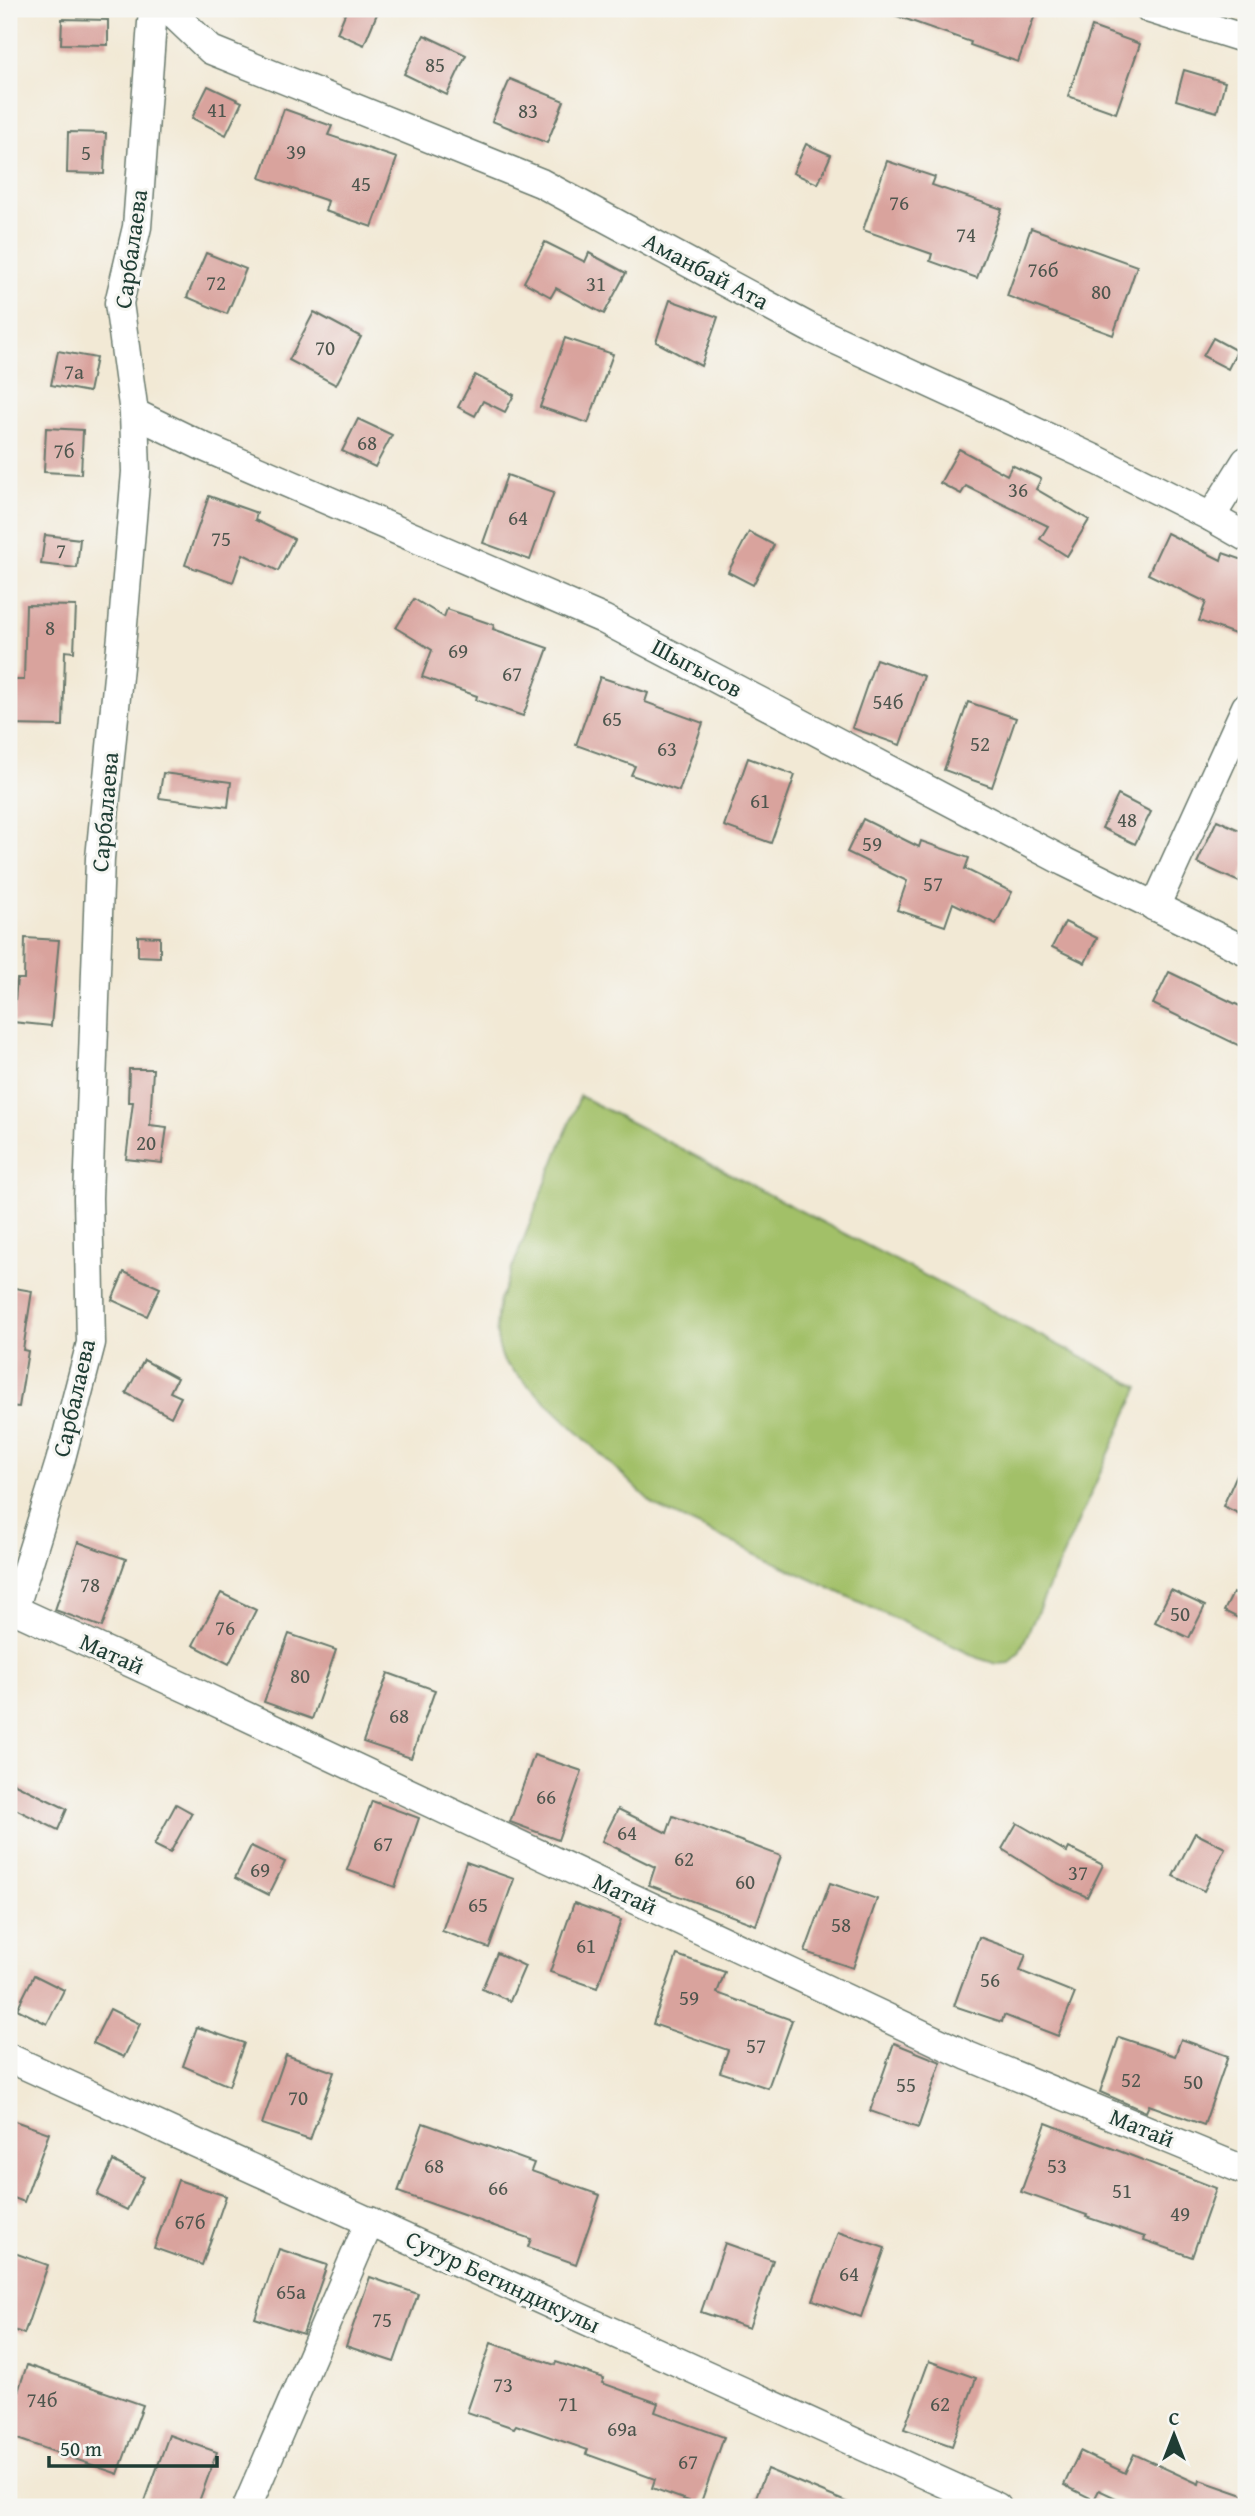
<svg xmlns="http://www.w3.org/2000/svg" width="1255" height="2516" viewBox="0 0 1255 2516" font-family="'Gentium Book Plus',serif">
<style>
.green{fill:#a2c068;stroke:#607e4e;stroke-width:2}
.building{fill:#d9a39d}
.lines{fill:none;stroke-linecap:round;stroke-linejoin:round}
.minor-casing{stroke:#69796c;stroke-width:31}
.minor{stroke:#fff;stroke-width:28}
.labels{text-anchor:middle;stroke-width:6;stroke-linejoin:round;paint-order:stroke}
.number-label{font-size:21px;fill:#4e564e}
.street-label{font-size:24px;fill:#1f3d34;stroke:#f6f6f2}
</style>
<rect width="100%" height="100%" fill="#f6f6f2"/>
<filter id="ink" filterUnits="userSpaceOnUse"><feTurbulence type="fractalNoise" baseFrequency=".0143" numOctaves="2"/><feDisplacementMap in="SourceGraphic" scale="14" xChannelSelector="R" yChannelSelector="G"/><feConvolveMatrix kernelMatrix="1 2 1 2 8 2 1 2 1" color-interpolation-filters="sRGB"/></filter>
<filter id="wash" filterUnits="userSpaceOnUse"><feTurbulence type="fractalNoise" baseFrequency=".00686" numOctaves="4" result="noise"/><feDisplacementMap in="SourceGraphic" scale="28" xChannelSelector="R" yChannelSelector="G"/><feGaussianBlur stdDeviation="1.57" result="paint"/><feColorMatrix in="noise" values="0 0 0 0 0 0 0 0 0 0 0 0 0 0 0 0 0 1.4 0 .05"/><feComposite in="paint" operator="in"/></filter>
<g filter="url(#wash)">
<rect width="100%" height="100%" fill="#f2e9d5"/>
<!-- green -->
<path class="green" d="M580,1096L1139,1387L1019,1653L1010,1663L997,1664L981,1659L655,1506L504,1362C495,1341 495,1325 499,1302Z"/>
<g id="blocks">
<!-- building -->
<g class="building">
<polygon points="347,9 379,9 364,45 337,33"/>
<polygon points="883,9 1037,9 1018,62 970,45 971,42 883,11"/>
<polygon points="62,19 108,20 108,45 61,44"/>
<polygon points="1092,27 1140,44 1116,113 1068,96"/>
<polygon points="424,35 466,55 447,95 404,74"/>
<polygon points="1184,70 1225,82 1217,112 1176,100"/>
<polygon points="510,79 564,101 547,143 492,121"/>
<polygon points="208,86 242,102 226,135 192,118"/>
<polygon points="284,109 332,126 328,135 397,158 372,227 325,211 328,201 260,178"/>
<polygon points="68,132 106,133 104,174 67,173"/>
<polygon points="806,144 831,155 818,184 793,173"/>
<polygon points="887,161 935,177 932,185 1002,209 977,278 930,261 932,254 863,230"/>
<polygon points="1031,228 1137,266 1113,335 1007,296"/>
<polygon points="545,242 585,262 589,253 626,273 604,314 556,288 551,297 524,282"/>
<polygon points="206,253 246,269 227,314 187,297"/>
<polygon points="670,300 718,317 701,366 656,342"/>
<polygon points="314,312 361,337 336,385 289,360"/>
<polygon points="565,338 613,354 588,423 540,407"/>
<polygon points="1213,338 1237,351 1228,369 1203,356"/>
<polygon points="58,351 96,358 89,392 51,385"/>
<polygon points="475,375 514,395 505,412 483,401 475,416 458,407"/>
<polygon points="358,419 392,435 375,467 342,451"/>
<polygon points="46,428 83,430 81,474 44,472"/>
<polygon points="959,449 1007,475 1012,465 1041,479 1036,489 1089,520 1067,556 1040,539 1048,526 966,486 961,494 940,483"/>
<polygon points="507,475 554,492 530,560 483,543"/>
<polygon points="209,496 257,513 255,520 294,539 278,571 243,554 233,582 185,565"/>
<polygon points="749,532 774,545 753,585 728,572"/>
<polygon points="1167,533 1221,560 1223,553 1246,561 1246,638 1199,621 1206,602 1148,574"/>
<polygon points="45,535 80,539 77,568 41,564"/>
<polygon points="414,599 444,617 447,609 494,625 493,629 548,648 523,716 476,700 477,696 422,677 432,650 396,628"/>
<polygon points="26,605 76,606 74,652 65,651 63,726 9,725 9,680 24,680"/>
<polygon points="876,659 924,676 900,745 852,728"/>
<polygon points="600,677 648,693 645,702 703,723 679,791 631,775 635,766 576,745"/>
<polygon points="968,702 1016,718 992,787 944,770"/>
<polygon points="748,758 795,775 771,843 724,826"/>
<polygon points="163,773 231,782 228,807 159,798"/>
<polygon points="1118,795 1151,812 1135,844 1102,828"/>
<polygon points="863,819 919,847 921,841 969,858 965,869 1012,892 996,924 953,903 945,926 897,910 907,881 847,852"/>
<polygon points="1217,820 1246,833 1246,865 1239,882 1197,863"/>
<polygon points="1065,922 1097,938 1085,963 1052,947"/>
<polygon points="138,936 160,937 160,957 138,956"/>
<polygon points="25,938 59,940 51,1026 13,1022 17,979 24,979"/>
<polygon points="1169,972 1246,1009 1246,1049 1153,1004"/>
<polygon points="129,1069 153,1069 150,1125 167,1127 162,1163 126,1159 133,1102 128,1102"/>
<polygon points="124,1272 160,1288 147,1316 112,1300"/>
<polygon points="9,1287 32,1291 23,1350 28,1351 19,1407 9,1406"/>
<polygon points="144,1360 177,1378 170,1392 181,1397 171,1417 126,1393"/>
<polygon points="1246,1454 1246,1505 1242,1515 1223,1506"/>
<polygon points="78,1542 126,1559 102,1627 55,1610"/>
<polygon points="1171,1590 1205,1606 1189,1638 1155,1622"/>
<polygon points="221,1593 256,1610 229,1664 193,1645"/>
<polygon points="1233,1593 1246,1599 1246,1622 1224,1611"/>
<polygon points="289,1634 336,1650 312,1719 264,1702"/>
<polygon points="388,1673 435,1690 411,1758 363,1742"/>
<polygon points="534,1755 582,1771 558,1840 510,1822"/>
<polygon points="9,1781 67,1809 58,1830 9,1806"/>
<polygon points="372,1801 419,1818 395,1887 347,1870"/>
<polygon points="176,1804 192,1813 170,1853 154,1845"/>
<polygon points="618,1809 667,1833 673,1816 781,1856 756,1925 649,1885 655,1867 602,1841"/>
<polygon points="1017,1823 1067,1852 1069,1848 1103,1865 1087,1897 1053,1881 1002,1849"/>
<polygon points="1195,1833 1225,1848 1204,1891 1173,1876"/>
<polygon points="251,1846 285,1862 269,1895 235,1878"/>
<polygon points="466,1862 514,1879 489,1948 442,1931"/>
<polygon points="830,1883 877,1899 853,1968 805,1952"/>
<polygon points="574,1903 621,1920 597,1988 550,1972"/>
<polygon points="979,1937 1026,1954 1020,1971 1075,1993 1058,2036 1004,2015 1002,2022 954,2006"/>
<polygon points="497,1953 525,1966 510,2001 482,1989"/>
<polygon points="677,1955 725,1972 717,1993 792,2020 768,2088 720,2072 728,2050 653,2024"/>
<polygon points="34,1975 64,1990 47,2024 17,2009"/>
<polygon points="110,2009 140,2024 124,2057 93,2043"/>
<polygon points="197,2027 244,2043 229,2086 183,2066"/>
<polygon points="1119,2037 1175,2056 1181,2039 1228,2056 1204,2125 1149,2105 1146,2112 1100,2092"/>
<polygon points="894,2043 941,2062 918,2128 870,2111"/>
<polygon points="286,2055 334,2072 310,2140 262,2124"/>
<polygon points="9,2119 49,2133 24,2202 9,2196"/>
<polygon points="423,2123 534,2163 531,2171 600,2195 576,2264 528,2247 531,2239 398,2192"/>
<polygon points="1046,2123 1216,2188 1192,2257 1144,2240 1145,2237 1086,2217 1087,2215 1021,2192"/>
<polygon points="113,2161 144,2177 127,2210 97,2195"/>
<polygon points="178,2180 226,2196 202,2265 154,2248"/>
<polygon points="838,2232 885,2248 861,2317 813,2300"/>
<polygon points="725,2243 773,2260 749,2328 701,2312"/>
<polygon points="279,2249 327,2265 303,2334 255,2318"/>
<polygon points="9,2251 48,2265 24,2334 9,2328"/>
<polygon points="370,2277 418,2294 394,2362 346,2346"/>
<polygon points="491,2343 555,2365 556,2362 604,2378 602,2383 658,2403 655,2412 724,2437 700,2505 652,2488 655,2479 586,2454 588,2450 516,2425 514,2428 467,2412"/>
<polygon points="929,2361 976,2378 952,2446 904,2429"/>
<polygon points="27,2365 143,2405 118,2474 9,2436 9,2418"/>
<polygon points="169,2435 217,2452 197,2507 155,2507 144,2504"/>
<polygon points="1080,2451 1125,2473 1134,2454 1199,2484 1200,2480 1246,2496 1246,2507 1135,2507 1099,2490 1094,2500 1064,2485"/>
<polygon points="767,2469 858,2507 752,2507"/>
</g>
</g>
</g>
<g filter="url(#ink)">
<use href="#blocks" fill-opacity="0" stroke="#69796c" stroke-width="2"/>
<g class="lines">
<defs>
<g id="minor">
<polyline points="168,9 211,50 541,183 810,328 1099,461 1211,517 1246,537"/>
<polyline points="1150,9 1246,39"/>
<polyline points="134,413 204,447 603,619 1065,862 1246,951"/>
<polyline points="1211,517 1246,461"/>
<polyline points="1155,907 1246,707"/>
<polyline points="9,1607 199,1694 968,2056 1246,2171"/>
<polyline points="14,1610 60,1462 91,1343 88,1198 100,858 122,636 136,472 134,413 119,303 137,227 153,9"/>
<polyline points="9,2058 997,2507"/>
<polyline points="247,2507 370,2221"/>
</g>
</defs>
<!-- minor casing -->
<use href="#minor" class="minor-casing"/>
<!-- minor -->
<use href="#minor" class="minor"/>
</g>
</g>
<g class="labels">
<!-- number labels -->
<g class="number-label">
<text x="435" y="72">85</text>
<text x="217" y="117">41</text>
<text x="528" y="118">83</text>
<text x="296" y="159">39</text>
<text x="86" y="160">5</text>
<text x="361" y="191">45</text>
<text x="899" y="210">76</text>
<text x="966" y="242">74</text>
<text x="1043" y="277">76б</text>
<text x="216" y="290">72</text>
<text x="596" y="291">31</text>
<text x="1101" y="299">80</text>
<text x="325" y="355">70</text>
<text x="74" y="379">7а</text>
<text x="367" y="450">68</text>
<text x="64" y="458">7б</text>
<text x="1018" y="497">36</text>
<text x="518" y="525">64</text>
<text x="221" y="546">75</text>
<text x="61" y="558">7</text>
<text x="50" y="635">8</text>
<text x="458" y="658">69</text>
<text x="512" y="681">67</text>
<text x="888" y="709">54б</text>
<text x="612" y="726">65</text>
<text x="980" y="751">52</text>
<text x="667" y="756">63</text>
<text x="760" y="808">61</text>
<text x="1127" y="827">48</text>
<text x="872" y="851">59</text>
<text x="933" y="891">57</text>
<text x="146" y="1150">20</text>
<text x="90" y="1592">78</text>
<text x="1180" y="1621">50</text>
<text x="225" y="1635">76</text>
<text x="300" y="1683">80</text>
<text x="399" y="1723">68</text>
<text x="546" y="1804">66</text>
<text x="627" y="1840">64</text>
<text x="383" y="1851">67</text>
<text x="684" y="1866">62</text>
<text x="260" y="1877">69</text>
<text x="1078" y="1880">37</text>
<text x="745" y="1889">60</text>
<text x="478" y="1912">65</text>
<text x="841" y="1932">58</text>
<text x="586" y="1953">61</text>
<text x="990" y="1987">56</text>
<text x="689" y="2005">59</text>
<text x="756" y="2053">57</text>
<text x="1131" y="2087">52</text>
<text x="1193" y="2089">50</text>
<text x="906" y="2092">55</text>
<text x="298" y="2105">70</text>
<text x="434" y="2173">68</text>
<text x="1057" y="2173">53</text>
<text x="498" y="2195">66</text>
<text x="1122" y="2198">51</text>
<text x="1180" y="2221">49</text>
<text x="190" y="2229">67б</text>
<text x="849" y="2281">64</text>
<text x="291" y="2299">65а</text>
<text x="382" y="2327">75</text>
<text x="503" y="2392">73</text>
<text x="42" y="2407">74б</text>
<text x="568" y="2411">71</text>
<text x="940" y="2411">62</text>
<text x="622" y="2436">69а</text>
<text x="688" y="2469">67</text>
</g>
<!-- street labels -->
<g class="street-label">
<text transform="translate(131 249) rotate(-82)" y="8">Сарбалаева</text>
<text transform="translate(706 271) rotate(28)" y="8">Аманбай Ата</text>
<text transform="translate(697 668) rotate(28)" y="8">Шыгысов</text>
<text transform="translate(105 812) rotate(-85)" y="8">Сарбалаева</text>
<text transform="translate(74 1398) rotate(-77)" y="8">Сарбалаева</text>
<text transform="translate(112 1654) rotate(24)" y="8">Матай</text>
<text transform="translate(625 1894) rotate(25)" y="8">Матай</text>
<text transform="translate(1142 2128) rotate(22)" y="8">Матай</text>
<text transform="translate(503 2282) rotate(25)" y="8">Сугур Бегиндикулы</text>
</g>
</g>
<!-- margin -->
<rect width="1255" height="2516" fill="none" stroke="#f6f6f2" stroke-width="35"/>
<!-- north arrow -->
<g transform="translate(1174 2435)" stroke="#f6f6f2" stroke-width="5" paint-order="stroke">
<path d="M0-5L12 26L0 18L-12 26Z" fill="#1f3d34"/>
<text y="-10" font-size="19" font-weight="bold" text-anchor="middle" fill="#1f3d34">С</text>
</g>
<!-- scale -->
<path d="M49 2456v10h168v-10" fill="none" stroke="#1f3d34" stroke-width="3.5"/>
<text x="60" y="2456" font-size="21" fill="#1f3d34" stroke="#f6f6f2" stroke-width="5" paint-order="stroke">50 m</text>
</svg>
